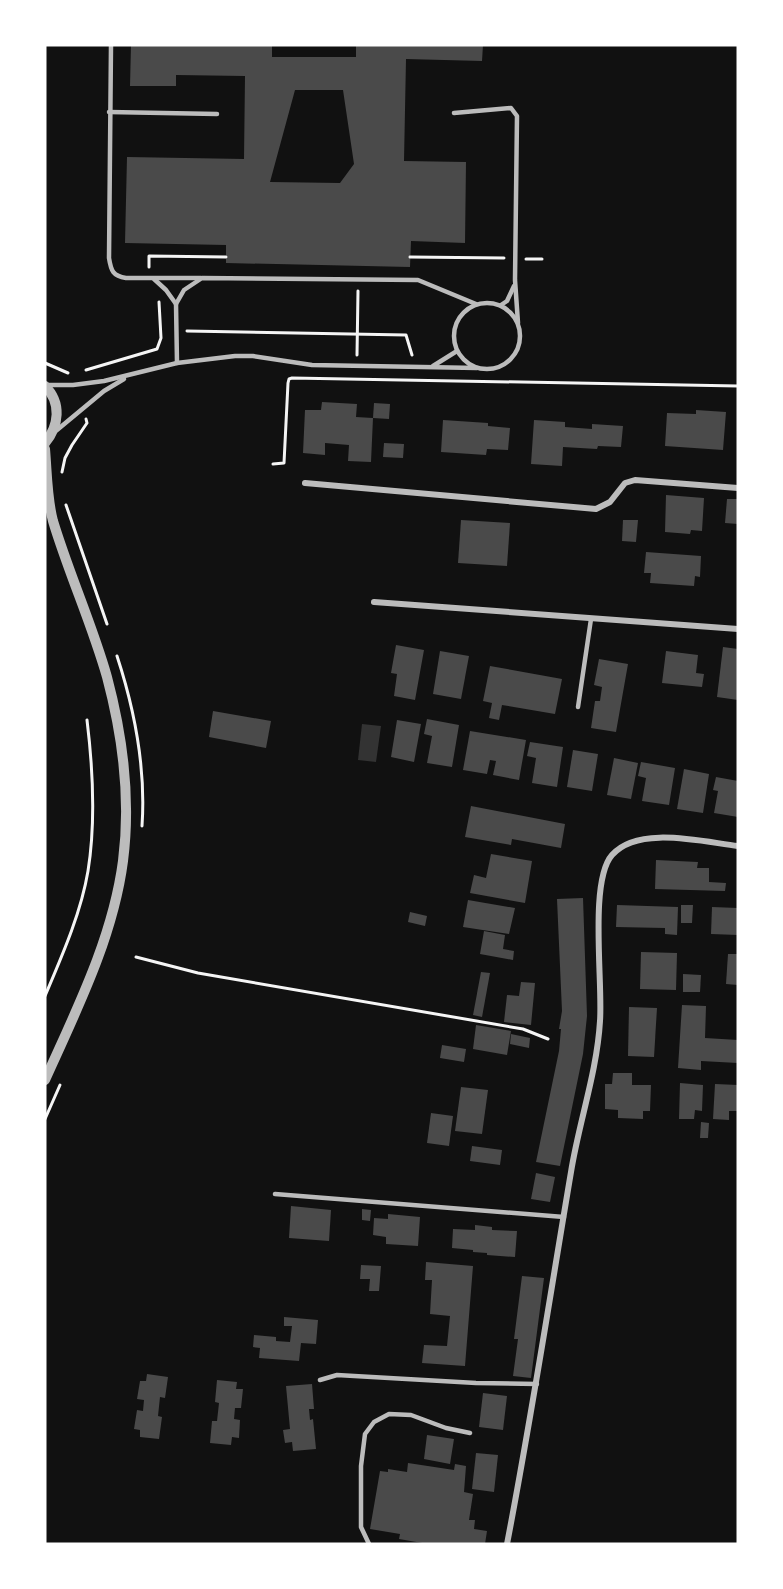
<svg xmlns="http://www.w3.org/2000/svg" width="783" height="1589" viewBox="0 0 783 1589" font-family="Raleway,sans-serif">
<style>
.water{fill:#333}
.building{fill:#4a4a4a;fill-rule:evenodd}
.lines{fill:none;stroke-linecap:round;stroke-linejoin:round}
.path{stroke:#f5f5f5;stroke-width:3}
.service{stroke:#bcbcbc;stroke-width:4.5}
.minor{stroke:#bcbcbc;stroke-width:6}
.tertiary{stroke:#bcbcbc;stroke-width:10}
</style>
<rect width="100%" height="100%" fill="#111"/>
<!-- water -->
<polygon class="water" points="362,724 381,726 376,762 358,760"/>
<!-- building -->
<g class="building">
<path d="M131,45H272V57H356V45H483L482,61L406,59L404,161L466,162L465,243L411,241L410,267L226,263V245L125,243L127,157L244,159L245,76L176,75V86H130ZM295,90H343L354,164L340,183L270,182Z"/>
<polygon points="322,402 357,404 356,417 373,418 371,462 348,461 349,445 325,443 325,455 303,453 305,410 321,410"/>
<polygon points="374,403 390,404 389,419 373,418"/>
<polygon points="696,410 726,412 723,450 665,446 667,413 696,414"/>
<polygon points="443,420 488,423 488,426 510,428 508,450 487,449 486,455 441,452"/>
<polygon points="534,420 565,422 565,427 592,429 592,424 623,426 621,447 598,446 597,449 563,447 562,466 531,464"/>
<polygon points="384,443 404,444 403,458 383,457"/>
<polygon points="666,495 704,498 702,531 691,530 690,534 665,532"/>
<polygon points="727,499 738,499 738,524 725,523"/>
<polygon points="461,520 510,523 507,566 458,563"/>
<polygon points="623,520 638,520 636,542 622,541"/>
<polygon points="646,552 701,556 700,577 695,576 694,586 650,583 651,573 644,573"/>
<polygon points="396,645 424,650 415,700 394,696 397,674 391,673"/>
<polygon points="723,647 738,649 738,700 717,697"/>
<polygon points="440,651 469,656 461,699 433,694"/>
<polygon points="666,651 698,655 696,673 704,674 702,687 662,683"/>
<polygon points="599,659 628,664 616,732 591,728 595,701 600,701 602,687 594,685"/>
<polygon points="490,666 562,679 555,714 502,705 499,720 489,718 492,703 483,701"/>
<polygon points="213,711 271,721 266,748 209,737"/>
<polygon points="427,719 459,725 452,767 427,763 432,736 424,734"/>
<polygon points="397,720 421,724 414,762 391,757"/>
<polygon points="470,731 526,740 519,780 493,775 496,761 490,760 487,774 463,770"/>
<polygon points="530,742 563,747 557,787 532,783 536,758 527,756"/>
<polygon points="573,750 598,754 592,791 567,787"/>
<polygon points="614,758 638,763 631,799 607,795"/>
<polygon points="641,762 675,768 669,805 642,801 646,778 638,776"/>
<polygon points="684,769 709,774 703,813 677,809"/>
<polygon points="716,777 738,781 738,817 714,813 718,791 713,790"/>
<polygon points="471,806 565,824 561,848 512,839 511,845 465,837"/>
<polygon points="491,854 532,861 525,903 470,893 474,875 486,878"/>
<polygon points="656,860 698,862 697,868 709,868 709,882 726,883 725,891 655,889"/>
<polygon points="583,898 587,1016 583,1054 560,1166 536,1162 559,1051 561,1029 559,1029 562,1011 557,899"/>
<polygon points="468,900 515,908 509,934 463,927"/>
<polygon points="617,905 678,907 677,935 665,934 665,928 616,927"/>
<polygon points="681,905 693,905 692,923 681,923"/>
<polygon points="712,907 738,908 738,935 711,934"/>
<polygon points="410,912 427,916 425,926 408,922"/>
<polygon points="484,931 505,935 503,949 514,951 513,960 480,954"/>
<polygon points="641,952 677,953 676,990 640,989"/>
<polygon points="728,954 738,954 738,985 726,984"/>
<polygon points="481,972 490,973 482,1017 473,1015"/>
<polygon points="683,974 701,975 700,992 683,992"/>
<polygon points="521,982 535,983 531,1025 504,1022 507,995 519,996"/>
<polygon points="682,1005 706,1006 705,1038 738,1040 738,1063 701,1061 701,1070 678,1068"/>
<polygon points="629,1007 657,1008 654,1057 628,1056"/>
<polygon points="476,1025 511,1031 507,1055 473,1049"/>
<polygon points="511,1034 530,1038 529,1048 510,1044"/>
<polygon points="442,1045 466,1049 464,1062 440,1058"/>
<polygon points="613,1073 632,1073 632,1085 651,1085 650,1111 643,1111 643,1119 618,1118 618,1110 605,1109 605,1084 612,1084"/>
<polygon points="680,1083 703,1085 702,1111 695,1110 694,1119 679,1119"/>
<polygon points="715,1084 738,1085 737,1111 729,1111 729,1120 713,1119"/>
<polygon points="461,1087 488,1090 482,1134 455,1131"/>
<polygon points="431,1113 453,1116 449,1146 427,1143"/>
<polygon points="701,1122 709,1123 708,1138 700,1138"/>
<polygon points="472,1146 502,1150 500,1165 470,1161"/>
<polygon points="536,1173 555,1177 550,1202 531,1199"/>
<polygon points="291,1206 331,1210 329,1241 289,1238"/>
<polygon points="362,1209 371,1210 370,1221 362,1220"/>
<polygon points="388,1214 420,1217 418,1246 386,1244 386,1237 373,1235 374,1218 388,1219"/>
<polygon points="475,1225 492,1227 492,1230 517,1231 515,1257 487,1255 487,1253 473,1252 473,1250 452,1248 453,1229 475,1230"/>
<polygon points="426,1262 473,1266 465,1366 422,1363 424,1345 447,1346 450,1316 430,1314 432,1280 425,1280"/>
<polygon points="361,1265 381,1266 379,1291 369,1291 370,1279 360,1279"/>
<polygon points="522,1276 544,1278 531,1378 513,1376 518,1339 514,1339"/>
<polygon points="284,1317 318,1320 316,1344 301,1343 299,1361 259,1358 260,1348 253,1347 254,1335 276,1337 276,1341 290,1342 292,1326 284,1326"/>
<polygon points="147,1374 168,1377 165,1398 160,1397 158,1416 162,1417 159,1439 140,1437 140,1430 134,1429 137,1410 143,1411 144,1400 137,1399 140,1381 146,1381"/>
<polygon points="217,1380 237,1382 236,1389 243,1389 241,1408 235,1408 234,1419 240,1420 239,1438 232,1437 231,1445 210,1443 212,1421 217,1421 219,1403 215,1402"/>
<polygon points="312,1384 314,1409 309,1409 310,1420 313,1419 316,1449 293,1451 292,1442 285,1443 283,1430 290,1429 286,1386"/>
<polygon points="483,1393 507,1396 503,1430 479,1427"/>
<polygon points="427,1435 454,1439 450,1464 424,1459"/>
<polygon points="476,1453 498,1455 494,1492 472,1489"/>
<polygon points="408,1463 454,1470 455,1464 466,1466 464,1492 473,1494 469,1520 475,1520 474,1529 487,1531 485,1544 428,1544 399,1539 400,1534 370,1529 380,1471 388,1472 388,1469 407,1472"/>
</g>
<g class="lines">
<!-- path -->
<g class="path">
<polyline points="410,257 504,258"/>
<polyline points="526,259 542,259"/>
<polyline points="149,267 149,256 226,257"/>
<polyline points="187,331 406,335 412,355"/>
<polyline points="357,355 358,291"/>
<polyline points="45,363 68,373"/>
<polyline points="86,370 157,349 161,338 159,302"/>
<polyline points="273,464 284,463 288,383 289,379 292,378 738,386"/>
<polyline points="62,472 65,458 72,445 87,423 86,419"/>
<polyline points="66,505 107,624"/>
<path d="M117,656C135,711 146,768 142,826"/>
<polyline points="136,957 198,973 523,1029 548,1039"/>
<path d="M45,996C62,956 81,913 88,871C96,821 93,769 87,720"/>
<polyline points="45,1119 60,1085"/>
</g>
<!-- service -->
<g class="service">
<path d="M111,45L109,258C111,271 113,276 126,278H201"/>
<polyline points="109,112 217,114"/>
<polyline points="454,113 511,108 517,116 515,280 518,323"/>
<polyline points="154,279 166,290 176,304"/>
<circle cx="487" cy="336" r="33"/>
<polyline points="501,305 507,301 514,286"/>
<polyline points="177,363 176,304 184,290 202,278 418,280 476,304"/>
<polyline points="433,366 457,351"/>
<polyline points="45,385 73,385 104,381 177,363 235,356 253,356 312,365 477,368"/>
<polyline points="57,430 104,391 124,379"/>
<polyline points="578,707 591,619"/>
<polyline points="275,1194 564,1217"/>
<polyline points="320,1380 337,1375 476,1383 537,1384"/>
<polyline points="369,1544 361,1527 361,1466 365,1434 374,1422 389,1414 411,1415 446,1428 470,1433"/>
</g>
<!-- minor -->
<g class="minor">
<polyline points="305,483 596,509 610,502 625,483 635,480 738,488"/>
<polyline points="374,602 738,629"/>
<path d="M507,1544C531,1420 550,1296 571,1172C579,1122 597,1072 600,1021C603,983 589,881 612,855C638,825 703,842 738,846"/>
</g>
<!-- tertiary -->
<g class="tertiary">
<path d="M45,386C62,403 59,426 45,443"/>
<path d="M45,449C47,472 47,499 53,521C69,574 92,624 107,677C123,737 131,799 123,861C113,938 76,1011 45,1080"/>
</g>
</g>
<!-- border -->
<rect width="783" height="1589" fill="none" stroke="#ffffff" stroke-width="93"/>
</svg>
